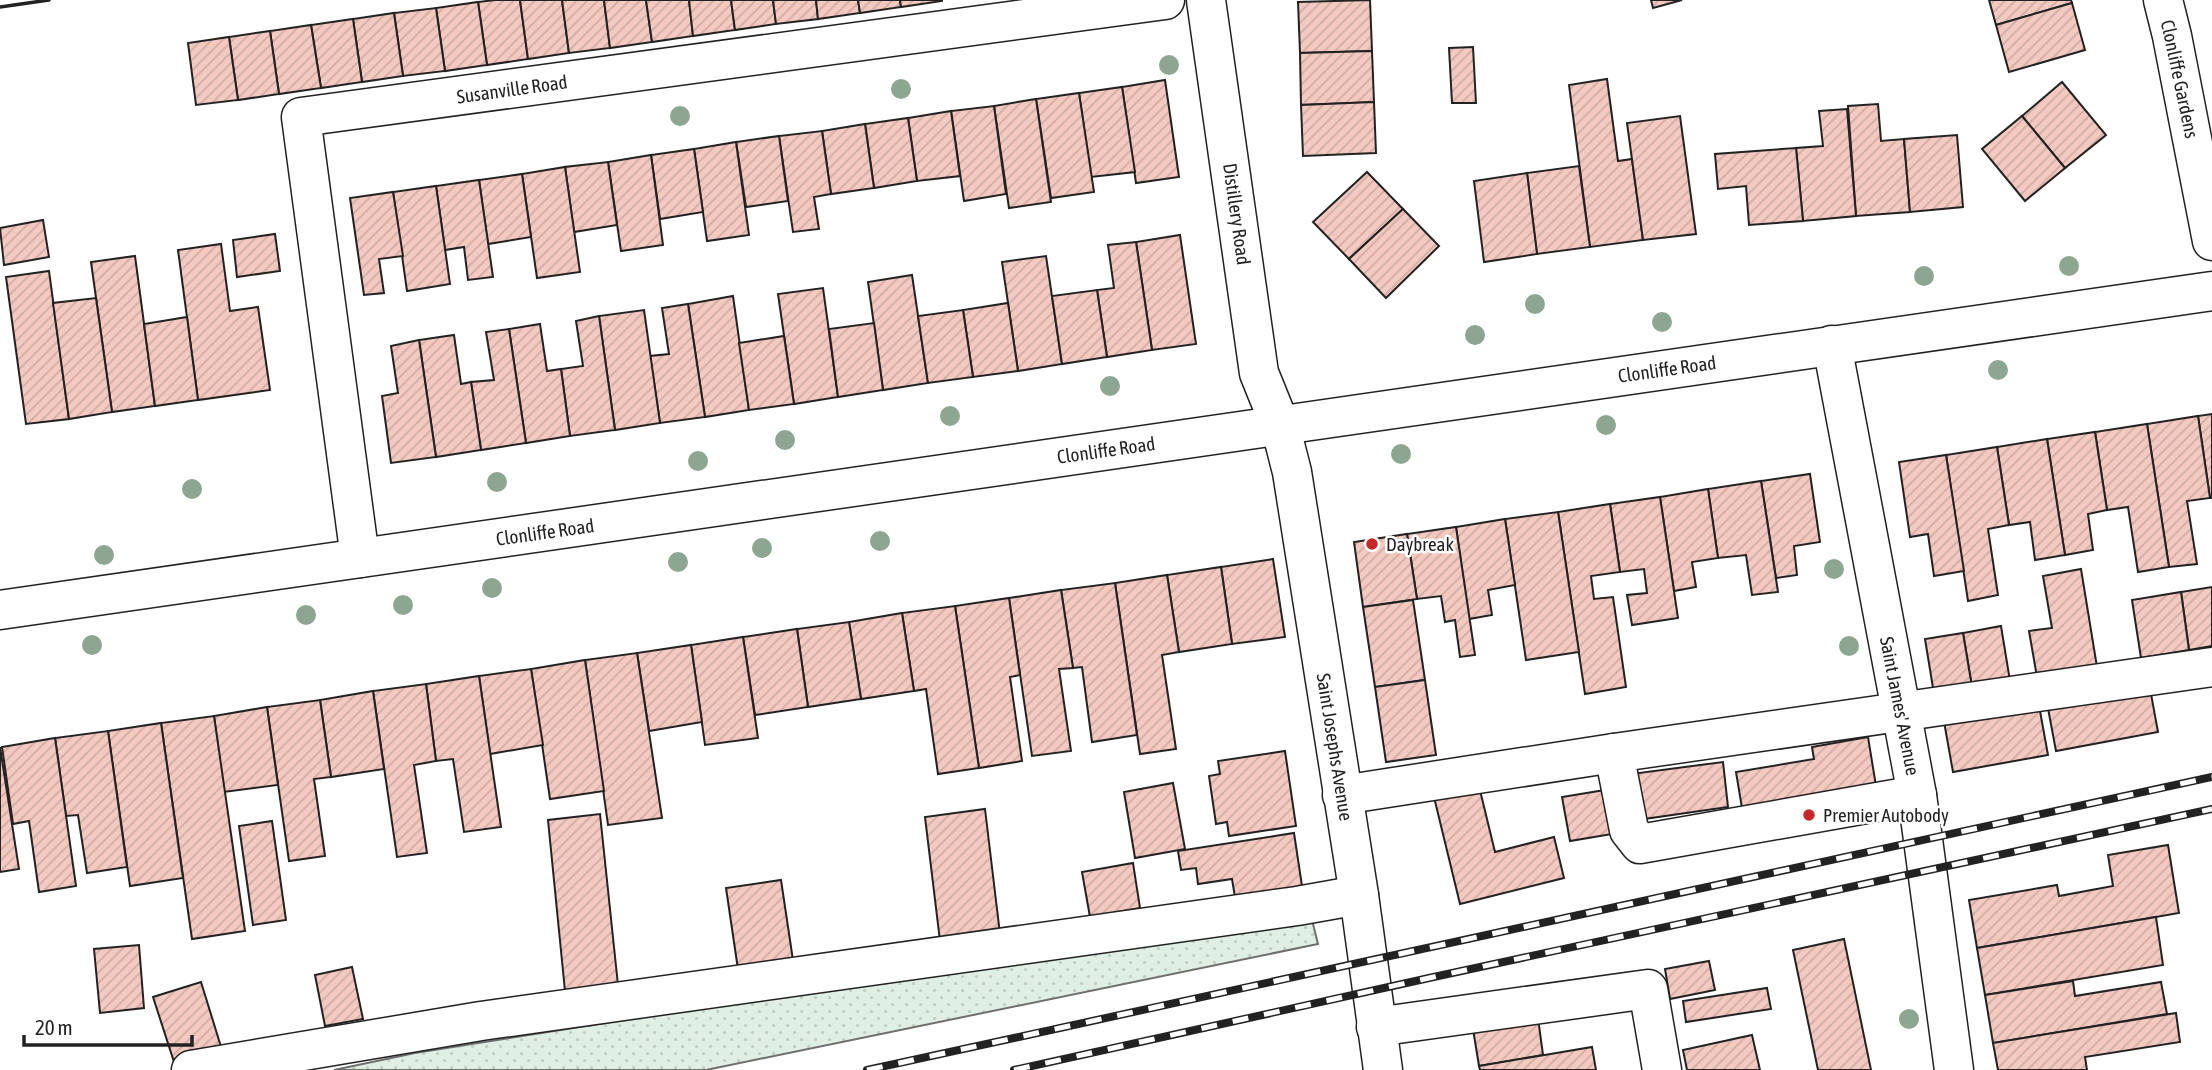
<svg xmlns="http://www.w3.org/2000/svg" width="2212" height="1070" viewBox="0 0 2212 1070" font-family="'Asap Condensed',sans-serif">
<style>
.green{fill:url(#green-dots);stroke:#6f6f6f;stroke-width:2}
.building{fill:url(#building-hatch);stroke:#222;stroke-width:2}
.lines{fill:none;stroke-linecap:round;stroke-linejoin:round}
.minor-casing{stroke:#222;stroke-width:41}
.major-casing{stroke:#222;stroke-width:41}
.minor{stroke:#fff;stroke-width:38}
.major{stroke:#fff;stroke-width:38}
.rail-casing{stroke:#222;stroke-width:8}
.rail{stroke:#fff;stroke-width:5;stroke-dasharray:16;stroke-linecap:butt}
.wall{stroke:#222;stroke-width:3.5}
.tree{fill:#8da692}
.poi-dot{fill:#c62828;stroke:#fff;stroke-width:2.5}
.labels{text-anchor:middle;stroke-width:5;stroke-linejoin:round;paint-order:stroke}
.street-label{font-size:19px;fill:#222;stroke:#fff}
.poi-label{font-size:19px;fill:#222;stroke:#fff;text-anchor:start}
</style>
<defs>
<pattern id="green-dots" width="8" height="8" patternUnits="userSpaceOnUse" patternTransform="scale(1.75)"><rect width="8" height="8" fill="#e0efe3"/><path d="M2 2h.1M6 6h.1" fill="none" stroke="#c0cdc2" stroke-width="1.8" stroke-linecap="round"/></pattern>
<pattern id="building-hatch" width="6" height="6" patternUnits="userSpaceOnUse" patternTransform="scale(1.75)"><rect width="6" height="6" fill="#f3c9c0"/><path d="M-1 1l2-2M0 6l6-6M5 7l2-2" fill="none" stroke="#d0aca5"/></pattern>
</defs>
<rect width="100%" height="100%" fill="#fff"/>
<!-- green -->
<polygon class="green" points="1310,912 1318,944 706,1070 334,1070 415,1053"/>
<!-- building -->
<g class="building">
<polygon points="495,0 520,0 528,59 487,65 478,2"/>
<polygon points="520,0 562,0 569,53 528,59"/>
<polygon points="562,0 604,0 610,48 569,53"/>
<polygon points="604,0 646,0 652,42 610,48"/>
<polygon points="646,0 689,0 693,36 652,42"/>
<polygon points="689,0 731,0 735,30 693,36"/>
<polygon points="731,0 773,0 776,24 735,30"/>
<polygon points="773,0 816,0 818,19 776,24"/>
<polygon points="816,0 858,0 860,13 818,19"/>
<polygon points="858,0 900,0 901,7 860,13"/>
<polygon points="900,0 942,0 942,1 901,7"/>
<polygon points="1370,0 1372,51 1300,53 1298,2"/>
<polygon points="1651,0 1682,0 1653,8"/>
<polygon points="1989,0 2071,0 2072,3 1996,25"/>
<polygon points="478,2 487,65 445,71 436,8"/>
<polygon points="2072,3 2085,50 2009,72 1996,25"/>
<polygon points="436,8 445,71 403,76 394,13"/>
<polygon points="394,13 403,76 362,82 353,19"/>
<polygon points="353,19 362,82 321,88 311,25"/>
<polygon points="311,25 321,88 279,94 270,31"/>
<polygon points="270,31 279,94 238,100 229,37"/>
<polygon points="229,37 238,100 196,105 188,43"/>
<polygon points="1473,47 1476,103 1452,103 1449,48"/>
<polygon points="1372,51 1374,102 1301,105 1300,53"/>
<polygon points="1607,79 1618,161 1632,159 1643,240 1590,247 1569,85"/>
<polygon points="1165,80 1179,177 1136,183 1122,87"/>
<polygon points="2062,82 2106,135 2065,168 2022,116"/>
<polygon points="1122,87 1135,172 1091,177 1079,93"/>
<polygon points="1079,93 1094,192 1051,198 1036,99"/>
<polygon points="1036,99 1051,202 1009,208 994,106"/>
<polygon points="1374,102 1376,153 1303,156 1301,105"/>
<polygon points="1878,104 1881,141 1904,139 1910,212 1856,216 1848,106"/>
<polygon points="994,106 1006,194 964,201 951,111"/>
<polygon points="1847,109 1856,216 1803,221 1796,148 1823,146 1819,111"/>
<polygon points="951,111 960,176 917,181 908,118"/>
<polygon points="1680,116 1696,234 1643,240 1627,123"/>
<polygon points="2022,116 2065,168 2025,201 1982,149"/>
<polygon points="908,118 917,181 874,188 865,124"/>
<polygon points="865,124 874,188 831,194 822,131"/>
<polygon points="822,131 831,194 814,197 819,229 793,232 779,136"/>
<polygon points="1957,135 1963,207 1910,212 1904,139"/>
<polygon points="779,136 788,201 746,207 736,142"/>
<polygon points="736,142 749,235 707,241 694,149"/>
<polygon points="1796,148 1803,221 1749,225 1746,186 1718,189 1715,154"/>
<polygon points="694,149 703,212 660,219 651,155"/>
<polygon points="651,155 663,245 621,251 608,162"/>
<polygon points="608,162 617,225 574,232 565,167"/>
<polygon points="1579,166 1590,247 1537,254 1527,173"/>
<polygon points="565,167 580,272 537,278 522,174"/>
<polygon points="1367,172 1403,209 1349,259 1313,222"/>
<polygon points="1527,173 1537,254 1484,262 1474,181"/>
<polygon points="522,174 531,237 488,244 479,180"/>
<polygon points="479,180 493,277 468,280 464,247 445,250 436,186"/>
<polygon points="436,186 450,284 407,291 393,192"/>
<polygon points="393,192 403,256 379,259 384,293 364,295 350,198"/>
<polygon points="1403,209 1439,246 1386,298 1349,259"/>
<polygon points="43,220 49,257 4,265 0,228"/>
<polygon points="275,234 280,271 237,277 233,240"/>
<polygon points="1180,235 1196,344 1152,350 1136,242"/>
<polygon points="1136,242 1152,350 1107,357 1097,290 1114,288 1108,245"/>
<polygon points="221,244 230,311 258,307 270,390 198,400 178,250"/>
<polygon points="135,256 155,406 112,412 91,262"/>
<polygon points="1046,256 1062,364 1018,371 1002,262"/>
<polygon points="49,271 69,419 26,424 6,277"/>
<polygon points="912,275 928,383 883,390 868,282"/>
<polygon points="823,288 838,397 794,404 778,294"/>
<polygon points="1097,290 1107,357 1062,364 1052,296"/>
<polygon points="733,296 749,410 705,417 688,304"/>
<polygon points="96,298 112,412 69,419 53,303"/>
<polygon points="1008,303 1018,371 973,377 963,310"/>
<polygon points="688,304 705,417 660,423 650,356 669,354 662,308"/>
<polygon points="644,310 660,423 615,430 599,316"/>
<polygon points="963,310 973,377 928,383 918,316"/>
<polygon points="599,316 615,430 570,436 561,369 583,366 576,321"/>
<polygon points="187,317 198,400 155,406 144,324"/>
<polygon points="874,323 883,390 838,397 829,329"/>
<polygon points="540,324 547,371 561,369 570,436 526,443 509,329"/>
<polygon points="509,329 526,443 481,450 471,382 494,380 486,332"/>
<polygon points="454,335 461,384 471,382 481,450 436,457 419,340"/>
<polygon points="784,336 794,404 749,410 739,343"/>
<polygon points="419,340 436,457 391,463 382,396 398,393 391,346"/>
<polygon points="2212,414 2212,498 2210,498 2198,416"/>
<polygon points="2198,416 2210,498 2187,501 2197,564 2169,567 2147,424"/>
<polygon points="2147,424 2169,567 2138,572 2128,507 2107,510 2095,432"/>
<polygon points="2095,432 2107,510 2088,514 2093,550 2065,555 2047,439"/>
<polygon points="2047,439 2065,555 2035,560 2030,522 2009,525 1997,447"/>
<polygon points="1997,447 2009,525 1988,529 1998,595 1968,601 1946,455"/>
<polygon points="1946,455 1964,571 1934,576 1928,534 1910,537 1899,462"/>
<polygon points="1810,474 1820,542 1794,546 1797,575 1776,578 1761,481"/>
<polygon points="1761,481 1778,592 1752,595 1746,555 1718,558 1708,489"/>
<polygon points="1708,489 1718,558 1692,562 1696,587 1674,591 1660,497"/>
<polygon points="1660,497 1678,618 1632,625 1627,595 1647,593 1644,569 1620,572 1610,504"/>
<polygon points="1610,504 1620,572 1591,576 1594,599 1613,597 1626,687 1585,694 1558,512"/>
<polygon points="1558,512 1579,652 1526,660 1505,519"/>
<polygon points="1505,519 1515,585 1488,590 1492,615 1469,619 1456,527"/>
<polygon points="1456,527 1475,655 1460,657 1455,620 1445,622 1441,596 1417,599 1407,534"/>
<polygon points="1407,534 1417,599 1363,607 1354,542"/>
<polygon points="1273,559 1285,637 1232,644 1221,567"/>
<polygon points="1221,567 1232,644 1179,652 1167,575"/>
<polygon points="2081,569 2097,667 2037,677 2029,631 2052,628 2043,576"/>
<polygon points="1167,575 1179,652 1162,655 1176,749 1140,754 1115,583"/>
<polygon points="1115,583 1137,735 1092,742 1082,667 1073,668 1061,590"/>
<polygon points="2212,587 2212,646 2189,650 2181,592"/>
<polygon points="1061,590 1073,668 1059,669 1071,751 1032,756 1009,598"/>
<polygon points="2181,592 2189,650 2141,658 2132,600"/>
<polygon points="1009,598 1020,675 1010,677 1022,761 979,768 955,606"/>
<polygon points="1413,600 1425,680 1375,687 1363,607"/>
<polygon points="955,606 979,768 938,774 926,689 914,691 902,613"/>
<polygon points="902,613 914,691 861,699 849,622"/>
<polygon points="849,622 861,699 808,707 797,629"/>
<polygon points="2001,626 2010,681 1972,687 1963,633"/>
<polygon points="797,629 808,707 755,715 743,637"/>
<polygon points="1963,633 1972,687 1934,694 1925,639"/>
<polygon points="743,637 758,738 705,745 691,645"/>
<polygon points="691,645 702,722 649,731 637,653"/>
<polygon points="637,653 662,818 608,825 585,660"/>
<polygon points="585,660 604,791 550,799 531,669"/>
<polygon points="531,669 543,745 490,754 479,676"/>
<polygon points="479,676 501,827 464,832 453,759 436,761 426,684"/>
<polygon points="1425,680 1436,755 1386,762 1375,687"/>
<polygon points="2149,683 2158,732 2056,751 2047,703"/>
<polygon points="426,684 436,761 414,765 427,853 397,857 373,691"/>
<polygon points="373,691 384,769 331,777 320,700"/>
<polygon points="320,700 331,777 314,779 325,856 289,861 267,707"/>
<polygon points="2038,700 2048,755 1953,772 1943,716"/>
<polygon points="267,707 278,785 224,792 214,716"/>
<polygon points="214,716 245,931 192,939 161,723"/>
<polygon points="161,723 183,878 130,886 108,731"/>
<polygon points="108,731 127,867 87,873 78,815 66,816 55,738"/>
<polygon points="1868,737 1876,786 1742,808 1736,772 1814,759 1812,747"/>
<polygon points="55,738 76,886 39,892 29,821 13,824 2,747"/>
<polygon points="0,747 19,869 0,872"/>
<polygon points="1285,751 1296,826 1229,836 1227,822 1216,824 1209,776 1220,774 1218,761"/>
<polygon points="1723,762 1728,807 1637,820 1631,774"/>
<polygon points="1478,782 1495,852 1554,837 1564,878 1460,904 1433,793"/>
<polygon points="1173,783 1185,849 1135,858 1124,792"/>
<polygon points="1611,789 1618,833 1570,841 1562,797"/>
<polygon points="985,809 1000,934 940,941 925,817"/>
<polygon points="600,814 618,985 565,991 548,820"/>
<polygon points="272,821 286,920 253,925 239,826"/>
<polygon points="1294,833 1302,886 1235,897 1232,879 1198,884 1196,868 1181,870 1178,851"/>
<polygon points="2168,845 2179,913 1977,948 1969,900 2057,885 2059,896 2113,886 2108,855"/>
<polygon points="1133,863 1140,908 1090,917 1082,872"/>
<polygon points="781,880 794,967 739,976 726,888"/>
<polygon points="2156,917 2163,965 1985,995 1977,948"/>
<polygon points="1844,939 1871,1070 1818,1070 1793,950"/>
<polygon points="139,945 144,1008 100,1013 94,949"/>
<polygon points="1709,961 1715,990 1670,999 1665,969"/>
<polygon points="352,967 363,1019 325,1026 315,975"/>
<polygon points="2073,981 2075,996 2161,982 2167,1014 1993,1043 1985,995"/>
<polygon points="201,982 222,1050 175,1065 153,997"/>
<polygon points="1767,988 1771,1009 1686,1022 1683,1001"/>
<polygon points="2176,1013 2180,1042 2085,1057 2087,1070 1998,1070 1993,1043"/>
<polygon points="1538,1018 1543,1055 1479,1066 1473,1029"/>
<polygon points="1752,1035 1760,1070 1687,1070 1683,1050"/>
<polygon points="1592,1047 1596,1070 1480,1070 1479,1066"/>
</g>
<g class="lines">
<defs>
<g id="minor">
<polyline points="1206,0 1259,373 1280,425 1292,472 1359,895 1383,1070"/>
<polyline points="2163,0 2172,36 2212,241"/>
<polyline points="1832,345 1917,795 1954,1070"/>
<polyline points="360,558 301,117 1165,0"/>
<polyline points="1342,795 1614,753"/>
<polyline points="1917,795 1640,844 1629,830 1614,753 2212,667"/>
<polyline points="1376,1027 1648,989 1662,1070"/>
<polyline points="191,1070 481,1021 1297,906 1359,895"/>
</g>
<polyline id="major" points="0,610 2212,291"/>
</defs>
<!-- minor casing -->
<use href="#minor" class="minor-casing"/>
<!-- major casing -->
<use href="#major" class="major-casing"/>
<!-- minor -->
<use href="#minor" class="minor"/>
<!-- major -->
<use href="#major" class="major"/>
<defs>
<g id="rail">
<polyline points="867,1070 2212,777"/>
<polyline points="1014,1070 1429,978 2212,809"/>
</g>
</defs>
<!-- rail casing -->
<use href="#rail" class="rail-casing"/>
<!-- rail -->
<use href="#rail" class="rail"/>
<!-- wall -->
<polyline class="wall" points="0,7 49,0"/>
</g>
<!-- trees -->
<g class="tree">
<circle cx="1169" cy="65" r="10"/>
<circle cx="901" cy="89" r="10"/>
<circle cx="680" cy="116" r="10"/>
<circle cx="2069" cy="266" r="10"/>
<circle cx="1924" cy="276" r="10"/>
<circle cx="1535" cy="304" r="10"/>
<circle cx="1662" cy="322" r="10"/>
<circle cx="1475" cy="335" r="10"/>
<circle cx="1998" cy="370" r="10"/>
<circle cx="1110" cy="386" r="10"/>
<circle cx="950" cy="416" r="10"/>
<circle cx="1606" cy="425" r="10"/>
<circle cx="785" cy="440" r="10"/>
<circle cx="1401" cy="454" r="10"/>
<circle cx="698" cy="461" r="10"/>
<circle cx="497" cy="482" r="10"/>
<circle cx="192" cy="489" r="10"/>
<circle cx="880" cy="541" r="10"/>
<circle cx="762" cy="548" r="10"/>
<circle cx="104" cy="555" r="10"/>
<circle cx="678" cy="562" r="10"/>
<circle cx="1834" cy="569" r="10"/>
<circle cx="492" cy="588" r="10"/>
<circle cx="403" cy="605" r="10"/>
<circle cx="306" cy="615" r="10"/>
<circle cx="92" cy="645" r="10"/>
<circle cx="1849" cy="646" r="10"/>
<circle cx="1909" cy="1019" r="10"/>
</g>
<!-- markers -->
<g class="poi-dot">
<circle cx="1372" cy="544" r="7"/>
<circle cx="1809" cy="815" r="7"/>
</g>
<g class="labels">
<!-- street labels -->
<g class="street-label">
<text transform="translate(2180 79) rotate(78)" y="7">Clonliffe Gardens</text>
<text transform="translate(512 89) rotate(-8)" y="7">Susanville Road</text>
<text transform="translate(1237 214) rotate(82)" y="7">Distillery Road</text>
<text transform="translate(1667 369) rotate(-8)" y="7">Clonliffe Road</text>
<text transform="translate(1106 450) rotate(-8)" y="7">Clonliffe Road</text>
<text transform="translate(545 532) rotate(-8)" y="7">Clonliffe Road</text>
<text transform="translate(1900 706) rotate(79)" y="7">Saint James' Avenue</text>
<text transform="translate(1335 747) rotate(81)" y="7">Saint Josephs Avenue</text>
</g>
<!-- poi labels -->
<g class="poi-label">
<text x="1386" y="551">Daybreak</text>
<text x="1823" y="822">Premier Autobody</text>
</g>
</g>
<!-- scale -->
<path d="M24 1035v10h168v-10" fill="none" stroke="#222222" stroke-width="3.5"/>
<text x="35" y="1035" font-size="21" fill="#222222" stroke="#ffffff" stroke-width="5" paint-order="stroke">20 m</text>
</svg>
